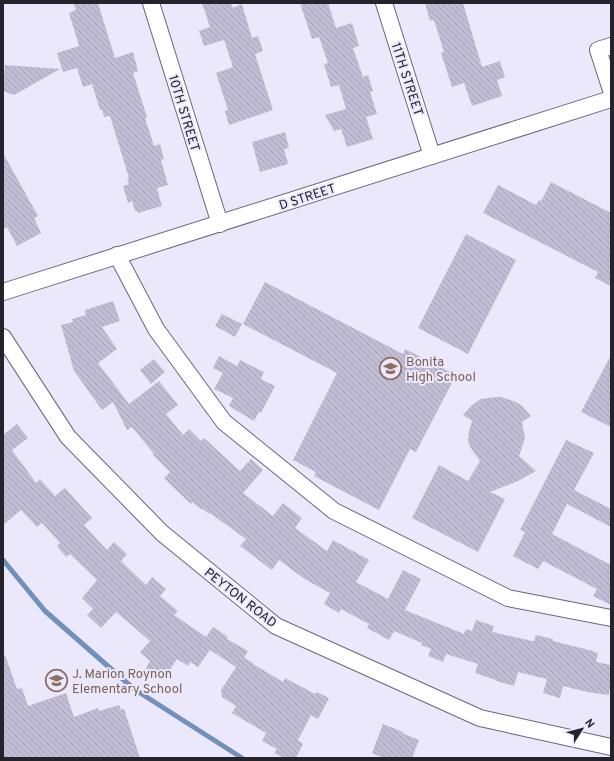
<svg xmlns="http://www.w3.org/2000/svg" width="614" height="761" viewBox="0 0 614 761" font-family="Overpass,sans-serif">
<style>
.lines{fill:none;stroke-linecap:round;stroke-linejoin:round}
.stream{stroke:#7290bc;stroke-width:5}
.building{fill:url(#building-back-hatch)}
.minor-casing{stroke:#6a667c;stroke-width:18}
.minor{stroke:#fff;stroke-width:16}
.labels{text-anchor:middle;stroke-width:4;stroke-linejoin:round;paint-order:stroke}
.street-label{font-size:13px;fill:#25232c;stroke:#ebe8fc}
.education-label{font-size:13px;fill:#785e54;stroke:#ebe8fc;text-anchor:start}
</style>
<defs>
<pattern id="building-back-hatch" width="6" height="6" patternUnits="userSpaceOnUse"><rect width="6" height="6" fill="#c1bdd5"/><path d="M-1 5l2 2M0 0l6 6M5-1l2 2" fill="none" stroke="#a6a2b7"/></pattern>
</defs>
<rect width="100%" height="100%" fill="#ebe8fc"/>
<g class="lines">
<!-- stream -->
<polyline class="stream" points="3,560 45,611 134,689 242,758"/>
</g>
<!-- building -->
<g class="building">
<polygon points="73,3 98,3 115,58 133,52 138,71 133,73 147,117 145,118 154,146 160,144 164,159 161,160 168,185 157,188 162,206 138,213 137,211 135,211 132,201 128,203 123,186 129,184 127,179 129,178 110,116 104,117 102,109 100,110 92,84 83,87 77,68 63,72 57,53 79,46 69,13 76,10"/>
<polygon points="202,3 231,3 233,8 242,4 252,38 258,36 263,51 255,54 273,110 229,125 225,111 228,110 216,73 233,67 224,40 204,46 199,31 210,27"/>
<polygon points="300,3 328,3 336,28 352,23 359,46 353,48 363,77 368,75 373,91 370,92 377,114 366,117 373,139 347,147 341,129 334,131 325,115 346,109 339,85 331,87 324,64 328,63 319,37 312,39"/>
<polygon points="425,3 463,3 482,67 500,61 505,77 497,80 502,96 472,106 464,83 452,87 441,53 444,52 434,20 430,21"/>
<polygon points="5,65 60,69 14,95 3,91"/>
<polygon points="285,132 289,148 284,149 288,164 260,172 252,142"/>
<polygon points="3,153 38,216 34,218 41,233 17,246 7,227 3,229"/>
<polygon points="551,182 611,213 611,286 595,278 598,272 483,213 498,185 536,205 539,200 541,201"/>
<polygon points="466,234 516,260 468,354 418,328"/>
<polygon points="265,282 403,354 405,349 456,375 416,452 410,449 379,510 314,476 316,472 293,460 337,373 243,324"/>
<polygon points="113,301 120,321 102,327 117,349 98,363 129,404 159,381 178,405 166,414 183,435 189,429 201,441 204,438 240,471 251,459 263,470 243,493 273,516 283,503 302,518 295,528 327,551 333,540 369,560 356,582 388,599 403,570 421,579 405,610 464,634 466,629 472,631 476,620 494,626 492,632 532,641 534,641 536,635 553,639 553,641 593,651 593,652 598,653 596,662 611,665 611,691 609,691 609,695 587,692 563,686 560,698 543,693 547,679 518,672 514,686 496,681 496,680 475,673 478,664 446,654 443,662 428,656 431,649 421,645 422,643 394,631 389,640 367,628 369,624 341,609 339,613 324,604 330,593 303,578 279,560 272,570 240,546 246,539 210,513 209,514 203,509 202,510 192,502 191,504 177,491 164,478 170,472 153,455 154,454 132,427 127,430 113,402 102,410 74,371 61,325 73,322 72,319 86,315 85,310"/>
<polygon points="222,314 242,324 235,337 215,326"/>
<polygon points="611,355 611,427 581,412"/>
<polygon points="219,356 237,366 240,360 264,372 261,379 275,386 261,413 259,412 254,421 229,406 233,398 214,389 223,373 213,368"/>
<polygon points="154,359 165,372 151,384 140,370"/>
<polygon points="496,397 501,397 516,402 522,406 531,416 522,422 525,438 519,456 536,471 518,481 490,492 505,499 478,552 412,518 439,465 468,481 480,461 470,447 468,441 469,431 472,421 463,415 472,405 481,399"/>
<polygon points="17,424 28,438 12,450 36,483 40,479 55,496 65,488 92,518 84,525 107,550 114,542 127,554 121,561 146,585 152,577 166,589 160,596 178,611 174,615 206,637 213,627 228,637 227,639 248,651 244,658 253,663 253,664 283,682 285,678 315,694 317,692 329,698 318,719 311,715 298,740 303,744 296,758 284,758 274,753 277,749 262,741 266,733 232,713 236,706 222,697 221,690 236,667 210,650 198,667 190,662 188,666 177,659 163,680 146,668 150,661 140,652 150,641 116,612 101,628 87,615 93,609 82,598 97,580 70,554 66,557 57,546 60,543 42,523 37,527 21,510 3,525 3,435"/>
<polygon points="566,440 594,453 574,490 611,509 611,527 567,504 552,534 609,564 611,561 611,605 593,596 597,589 543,561 538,569 513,556 525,532 520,530"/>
<polygon points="5,655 17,689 22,688 28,706 66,693 74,717 98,708 99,711 119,705 121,710 124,709 140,758 3,758 3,656"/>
<polygon points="383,724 403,732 402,733 419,740 412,758 383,758 372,753"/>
</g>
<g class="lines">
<defs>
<g id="minor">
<polyline points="151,3 220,224"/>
<polyline points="384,3 432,156"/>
<polyline points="611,46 598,50 611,90"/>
<polyline points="117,255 156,329 224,422 334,511 508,598 611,618"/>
<polyline points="3,292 611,99"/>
<polyline points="3,337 68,437 162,533 276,626 480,718 611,747"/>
</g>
</defs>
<!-- minor casing -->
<use href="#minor" class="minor-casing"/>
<!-- minor -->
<use href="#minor" class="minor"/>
</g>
<!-- icons -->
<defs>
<symbol id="school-ring" viewBox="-11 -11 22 22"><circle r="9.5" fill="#ebe8fc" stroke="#8d6e63" stroke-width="1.5"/><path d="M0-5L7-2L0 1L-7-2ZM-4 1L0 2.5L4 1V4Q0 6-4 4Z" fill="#8d6e63"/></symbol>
</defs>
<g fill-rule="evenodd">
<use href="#school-ring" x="378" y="356" width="25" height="25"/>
<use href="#school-ring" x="44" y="668" width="25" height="25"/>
</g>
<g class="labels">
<!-- street labels -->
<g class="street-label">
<text transform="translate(408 79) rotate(72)" y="5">11TH STREET</text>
<text transform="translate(185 113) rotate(73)" y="5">10TH STREET</text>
<text transform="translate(307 196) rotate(-18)" y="5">D STREET</text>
<text transform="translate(241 597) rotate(38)" y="5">PEYTON ROAD</text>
</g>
<!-- education labels -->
<g class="education-label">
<text x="406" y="366">Bonita<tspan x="406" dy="15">High School</tspan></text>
<text x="72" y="678">J. Marion Roynon<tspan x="72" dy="15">Elementary School</tspan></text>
</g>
</g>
<!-- border -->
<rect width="614" height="761" fill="none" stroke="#25232c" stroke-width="8"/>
<!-- north arrow -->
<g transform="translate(582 729) rotate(54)" stroke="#ebe8fc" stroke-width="3" paint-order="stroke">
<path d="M0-3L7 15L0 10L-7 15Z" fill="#25232c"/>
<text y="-6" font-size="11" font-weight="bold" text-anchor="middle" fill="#25232c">N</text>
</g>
</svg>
